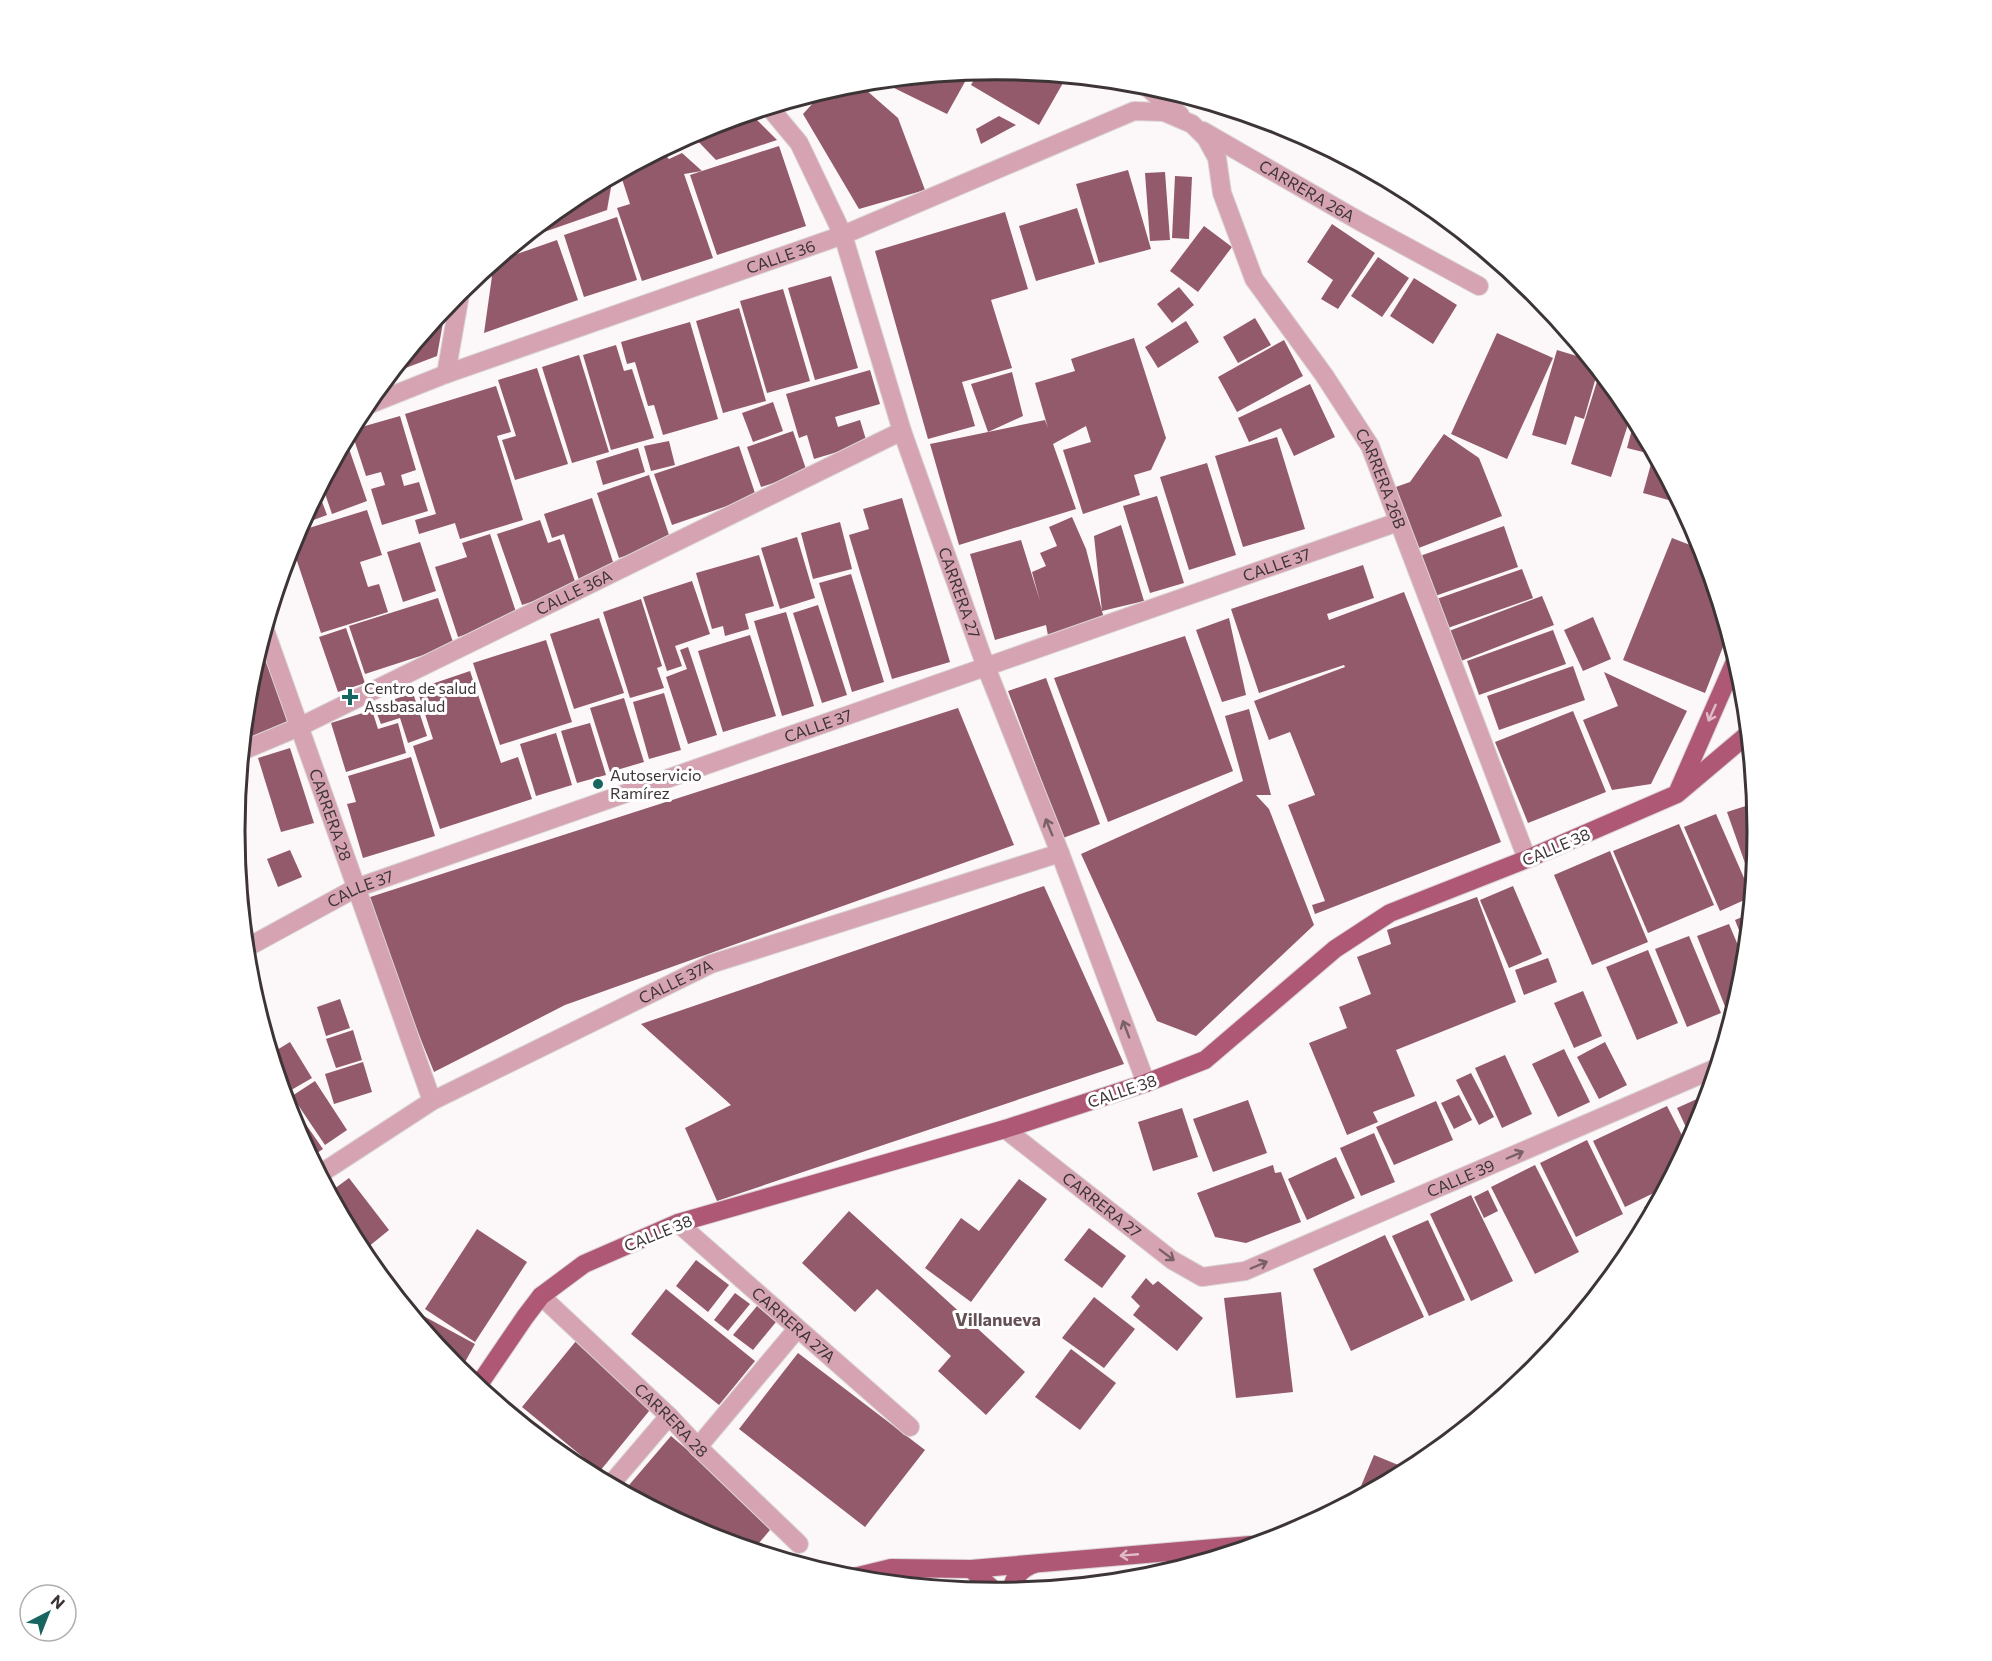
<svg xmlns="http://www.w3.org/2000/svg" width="1992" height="1661" viewBox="0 0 1992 1661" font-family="Commissioner,sans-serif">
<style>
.building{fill:#925a6b}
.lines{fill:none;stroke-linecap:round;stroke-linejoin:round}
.minor-casing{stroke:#dad4d5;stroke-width:20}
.major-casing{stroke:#dad4d5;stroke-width:20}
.minor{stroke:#d5a3b1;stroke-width:18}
.major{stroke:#af5875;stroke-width:18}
.oneway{stroke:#dfbcc8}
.oneway2{stroke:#7a6067}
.poi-dot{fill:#176561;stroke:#fff;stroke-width:2}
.labels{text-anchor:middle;stroke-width:6;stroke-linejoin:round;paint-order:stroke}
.street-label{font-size:16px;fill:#3d3436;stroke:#fff}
.poi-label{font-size:16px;fill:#3d3436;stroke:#fff;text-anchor:start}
.neighbourhood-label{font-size:18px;font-weight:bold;fill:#645055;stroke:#fff}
.rim{fill:none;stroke:#3d3436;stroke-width:3}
</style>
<rect width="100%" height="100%" fill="#fcf7f8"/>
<!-- building -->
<g class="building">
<polygon points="996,69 1031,72 1067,76 1039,125 971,85 979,71"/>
<polygon points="971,71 947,114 890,86 894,79"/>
<polygon points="858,83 898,118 925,190 859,209 803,114 825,90"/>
<polygon points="808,95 800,104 796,99 807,96"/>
<polygon points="750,113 777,140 716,160 691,134 705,127"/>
<polygon points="999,116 1016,125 981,144 976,129"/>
<polygon points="779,146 806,226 717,255 690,175 702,171 684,174 713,258 642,281 617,208 630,204 622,179 625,169 661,151 669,159 682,153 702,171"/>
<polygon points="1128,170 1151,249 1099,263 1076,184"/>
<polygon points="1165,172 1170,240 1150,241 1145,173"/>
<polygon points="613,176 607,210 527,238 527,235 573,197"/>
<polygon points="1175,176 1192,177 1189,239 1172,238"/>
<polygon points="1077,208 1095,264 1036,281 1019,226"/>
<polygon points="1005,212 1028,289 991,300 1012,368 962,382 975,426 928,439 875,251"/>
<polygon points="617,217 637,280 584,297 564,235"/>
<polygon points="1332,224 1375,253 1338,309 1321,299 1333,280 1307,262"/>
<polygon points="1204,226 1232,247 1198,292 1170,271"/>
<polygon points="557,240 578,300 484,333 494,262"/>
<polygon points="1378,257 1409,278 1382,317 1351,296"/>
<polygon points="831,276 858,368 815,380 788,288"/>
<polygon points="1414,278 1457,305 1433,344 1390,316"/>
<polygon points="1179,287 1194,305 1172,323 1157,304"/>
<polygon points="783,289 810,381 767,393 740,301"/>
<polygon points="446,306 437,356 390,374"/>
<polygon points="739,308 766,401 723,413 696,321"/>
<polygon points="1255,318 1271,345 1238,363 1223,337"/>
<polygon points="1186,321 1199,342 1158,368 1145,347"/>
<polygon points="690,322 718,419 663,435 654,405 648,406 635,362 627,364 621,342"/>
<polygon points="1497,333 1553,358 1507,459 1451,434"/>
<polygon points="1134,338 1166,438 1151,470 1134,475 1140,495 1083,514 1063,450 1091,442 1086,426 1053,444 1076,509 959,545 930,444 988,432 971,384 1012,372 1023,416 988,432 1045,420 1048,428 1035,383 1075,371 1071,359"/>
<polygon points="1284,340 1303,376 1237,412 1218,377"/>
<polygon points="616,345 624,371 632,369 654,438 611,450 583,355"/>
<polygon points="1557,350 1590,360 1598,370 1584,419 1575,416 1566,445 1532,435"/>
<polygon points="579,355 609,452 572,463 542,367"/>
<polygon points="537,368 568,464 515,480 502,440 516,436 498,380"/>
<polygon points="870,370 880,404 835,417 838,427 860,420 867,443 814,459 807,435 799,438 786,394"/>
<polygon points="1600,372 1632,412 1611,477 1571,464"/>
<polygon points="1310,384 1335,437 1294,456 1281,428 1249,442 1238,418"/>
<polygon points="496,386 511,432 497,436 523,520 460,539 455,523 419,534 415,520 436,514 405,414"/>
<polygon points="773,402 783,431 753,442 742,413"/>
<polygon points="400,416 416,470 401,475 404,486 419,482 428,511 382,525 371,489 385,485 381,472 366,476 351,430"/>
<polygon points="1635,418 1652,450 1651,454 1627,448"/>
<polygon points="793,431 807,472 761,487 747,447"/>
<polygon points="1444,434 1479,458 1502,516 1416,549 1393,488 1410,482"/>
<polygon points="1277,437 1305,529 1243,547 1215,456"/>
<polygon points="346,440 367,501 332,514 322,485"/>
<polygon points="669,441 675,465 651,471 644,446"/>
<polygon points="739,446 756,496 672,525 654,474"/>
<polygon points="638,448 645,472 603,485 596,461"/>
<polygon points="1654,453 1674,492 1672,501 1643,493"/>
<polygon points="1207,463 1236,555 1189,570 1160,477"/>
<polygon points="649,475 671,541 619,558 597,493"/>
<polygon points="318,491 327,515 300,525 309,509"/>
<polygon points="1157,496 1184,583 1150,593 1123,506"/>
<polygon points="592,498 615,568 579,580 564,534 552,538 544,514"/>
<polygon points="902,498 950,662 892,679 849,535 869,529 863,509"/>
<polygon points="367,510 382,555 360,562 368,587 379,584 388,612 321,633 291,543 293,539 296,532"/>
<polygon points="1072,517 1086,549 1102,611 1094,536 1121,525 1144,601 1102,611 1105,622 1049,641 1046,625 995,640 970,554 1021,540 1040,601 1032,572 1046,566 1040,553 1057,546 1049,527"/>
<polygon points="540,520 548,543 560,539 577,587 522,605 497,534"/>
<polygon points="840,522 852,569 813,579 801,533"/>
<polygon points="1504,526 1518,567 1435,596 1420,556"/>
<polygon points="490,534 518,618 458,637 435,567 467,557 462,543"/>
<polygon points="797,537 815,598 780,609 761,548"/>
<polygon points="1672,538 1703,550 1728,634 1705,693 1623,660"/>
<polygon points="420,542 436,591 403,602 387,552"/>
<polygon points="759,555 774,606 745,614 749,629 725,636 723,626 712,629 696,573"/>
<polygon points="1363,565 1374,598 1327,614 1329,620 1404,592 1501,842 1315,914 1312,905 1325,901 1288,805 1315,795 1290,732 1269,740 1254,701 1345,667 1344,665 1259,693 1231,609"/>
<polygon points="1522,569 1533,598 1445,629 1434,600"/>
<polygon points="851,574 884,682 852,692 819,583"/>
<polygon points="692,581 710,634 675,646 682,666 667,671 643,597"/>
<polygon points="1542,596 1554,625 1461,661 1449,631"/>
<polygon points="438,598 454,645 365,674 349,626"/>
<polygon points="641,599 662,666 657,668 664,688 630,698 603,612"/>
<polygon points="818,605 847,695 822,703 793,613"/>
<polygon points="786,612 814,706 782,716 754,621"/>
<polygon points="1593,617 1611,659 1583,671 1564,630"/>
<polygon points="599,618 624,693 574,709 550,634"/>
<polygon points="1229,618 1246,695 1222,702 1196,630"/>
<polygon points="346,628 365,683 338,692 319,637"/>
<polygon points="1553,630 1566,664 1479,695 1467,661"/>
<polygon points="750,635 776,716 723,732 698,651"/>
<polygon points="1185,636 1233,771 1108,822 1054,678"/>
<polygon points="546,640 572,722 500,745 473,663"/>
<polygon points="688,647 717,735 688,744 666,677 687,669 680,650"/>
<polygon points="269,648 294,722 244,739 249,682 258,652"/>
<polygon points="1573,666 1585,700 1499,730 1487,696"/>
<polygon points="470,671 501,763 518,757 532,799 440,829 413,746 433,739 417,689"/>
<polygon points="1604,672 1687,711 1651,784 1612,790 1583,720 1618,706"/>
<polygon points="1046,678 1100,824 1063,838 1008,691"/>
<polygon points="413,693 427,736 408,743 400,718 381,724 374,706"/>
<polygon points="664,693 681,750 649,759 633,702"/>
<polygon points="624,698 644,762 610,772 590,708"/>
<polygon points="958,708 1014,845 565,1005 434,1072 364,899"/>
<polygon points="1249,709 1271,795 1256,795 1269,809 1314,925 1196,1036 1157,1021 1081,854 1243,781 1225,716"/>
<polygon points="372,710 378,729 398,723 406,753 346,772 331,723"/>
<polygon points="1573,711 1606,792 1528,823 1495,742"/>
<polygon points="590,723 606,775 577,783 561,731"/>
<polygon points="556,733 572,785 536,796 520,744"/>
<polygon points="290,748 314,823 281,832 258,758"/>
<polygon points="411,757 435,836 363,858 347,804 356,802 348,776"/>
<polygon points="1755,803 1757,831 1752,883 1727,812"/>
<polygon points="1716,814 1751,894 1751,897 1720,911 1684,827"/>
<polygon points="1679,824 1714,905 1648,933 1613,851"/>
<polygon points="290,850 302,877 278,887 267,859"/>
<polygon points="1610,851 1648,942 1592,965 1554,875"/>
<polygon points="1044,886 1124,1064 717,1201 685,1128 731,1105 641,1024"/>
<polygon points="1513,886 1542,954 1509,968 1480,900"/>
<polygon points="1477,897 1516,1002 1396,1050 1415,1096 1373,1112 1378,1122 1347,1135 1309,1043 1347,1028 1339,1007 1371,994 1357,957 1391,944 1387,930"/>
<polygon points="1749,914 1748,928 1746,948 1735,920"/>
<polygon points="1729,924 1745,962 1743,979 1733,1012 1728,1014 1697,936"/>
<polygon points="1689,936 1721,1013 1687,1027 1655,949"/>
<polygon points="1648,950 1678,1023 1637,1040 1606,967"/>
<polygon points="1548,958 1557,982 1524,995 1515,970"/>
<polygon points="1583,991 1602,1036 1574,1048 1554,1003"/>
<polygon points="340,999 350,1028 326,1036 317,1007"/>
<polygon points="353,1030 362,1060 336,1068 326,1039"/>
<polygon points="290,1042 312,1078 286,1093 281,1083 272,1053"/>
<polygon points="1605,1042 1627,1085 1599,1099 1577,1057"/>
<polygon points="1564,1049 1590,1102 1558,1117 1532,1064"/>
<polygon points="1505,1055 1532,1114 1502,1128 1475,1068"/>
<polygon points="363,1062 372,1092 334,1104 325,1074"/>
<polygon points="1471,1073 1494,1117 1479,1125 1456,1080"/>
<polygon points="315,1081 347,1130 325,1145 292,1096"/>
<polygon points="284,1093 323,1149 311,1157 292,1122"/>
<polygon points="1708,1094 1699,1122 1691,1138 1677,1108"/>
<polygon points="1459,1095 1472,1120 1454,1129 1441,1103"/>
<polygon points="1248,1100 1267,1153 1213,1172 1193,1119"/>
<polygon points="1436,1101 1453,1140 1394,1165 1376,1127"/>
<polygon points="1667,1106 1687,1145 1664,1188 1625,1207 1593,1141"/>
<polygon points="1182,1108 1198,1157 1153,1171 1138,1122"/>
<polygon points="1374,1133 1395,1182 1361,1196 1340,1148"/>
<polygon points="1587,1140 1623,1214 1576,1237 1540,1163"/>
<polygon points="1336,1157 1355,1198 1307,1220 1288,1179"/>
<polygon points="1273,1165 1275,1173 1281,1172 1301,1222 1246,1243 1215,1237 1197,1193"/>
<polygon points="1535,1165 1579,1252 1535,1274 1491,1187"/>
<polygon points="349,1178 389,1230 362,1252 330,1192"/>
<polygon points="1019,1179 1047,1199 971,1302 925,1268 961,1218 979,1231"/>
<polygon points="1488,1190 1498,1211 1484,1218 1474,1197"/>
<polygon points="1471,1195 1513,1281 1471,1301 1430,1214"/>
<polygon points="1657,1202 1655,1205 1648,1218 1644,1207"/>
<polygon points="849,1211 1025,1372 986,1415 938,1371 951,1356 877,1289 855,1312 802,1263"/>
<polygon points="1428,1220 1465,1300 1429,1316 1392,1236"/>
<polygon points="1089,1228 1126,1256 1102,1288 1064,1260"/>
<polygon points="477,1229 527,1262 475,1342 425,1309"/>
<polygon points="1385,1235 1424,1317 1351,1351 1313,1269"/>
<polygon points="696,1260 729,1285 708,1312 676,1286"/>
<polygon points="1146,1278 1153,1285 1158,1281 1203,1318 1177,1351 1133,1315 1140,1306 1131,1297"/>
<polygon points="666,1289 755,1361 719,1405 631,1334"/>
<polygon points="1281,1292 1293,1392 1236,1398 1224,1298"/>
<polygon points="735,1293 750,1304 728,1331 714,1320"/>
<polygon points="1094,1297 1135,1329 1104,1368 1062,1338"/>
<polygon points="757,1306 776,1322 753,1350 733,1335"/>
<polygon points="407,1307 475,1344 460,1371 457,1369"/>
<polygon points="576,1341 654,1405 600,1471 522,1407"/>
<polygon points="1071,1349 1116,1383 1080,1430 1035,1397"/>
<polygon points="798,1353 925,1450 865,1527 739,1429"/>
<polygon points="671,1436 775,1524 754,1549 704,1534 624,1491"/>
<polygon points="1374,1455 1408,1469 1356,1498"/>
</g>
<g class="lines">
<defs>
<g id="minor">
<polyline points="1142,83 1180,115"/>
<path id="s1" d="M769,107L799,143L843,235L902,431L986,667L1060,853L1146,1083"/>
<path id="s2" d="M1203,131L1361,222L1479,286"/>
<polyline points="446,374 461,289"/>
<path id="s3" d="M363,407L446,374L843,235L1134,111L1164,112L1192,124L1206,138L1217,158L1222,193L1254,279L1324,375L1370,446L1527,859"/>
<path id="s4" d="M265,630L432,1101"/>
<path id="s5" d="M242,751L299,727L902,431"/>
<path id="s6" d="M246,948L356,888L1398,522"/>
<path id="s7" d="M1005,1129L1172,1260L1202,1277L1245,1271L1716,1068"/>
<path id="s8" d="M320,1174L432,1101L711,964L1060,853"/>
<path id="s9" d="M678,1223L910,1427"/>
<path id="s10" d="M541,1296L669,1416L698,1447L799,1544"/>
<polyline points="698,1447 797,1329"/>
<polyline points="611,1484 669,1416"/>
</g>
<g id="major">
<polyline points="1679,789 1736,659"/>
<polyline points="478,1386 525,1317 541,1296 584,1264 678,1223 1005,1129 1146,1083 1205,1060 1335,949 1390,913 1527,859 1677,794 1748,734"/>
<polyline points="971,1569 996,1592"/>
<polyline points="850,1578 891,1568 971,1569 1250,1545"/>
<path d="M1012,1590C1013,1577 1021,1569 1034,1564"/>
</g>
</defs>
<!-- minor casing -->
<use href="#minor" class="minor-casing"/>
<!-- major casing -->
<use href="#major" class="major-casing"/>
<!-- minor -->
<use href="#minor" class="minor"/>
<!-- major -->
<use href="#major" class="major"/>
</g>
<!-- one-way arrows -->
<defs><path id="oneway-shaft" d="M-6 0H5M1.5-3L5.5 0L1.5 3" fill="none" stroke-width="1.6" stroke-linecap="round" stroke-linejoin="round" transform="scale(1.5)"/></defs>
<g class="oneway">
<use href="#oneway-shaft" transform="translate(1712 713) rotate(114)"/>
<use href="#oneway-shaft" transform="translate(1129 1555) rotate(175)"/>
</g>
<g class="oneway2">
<use href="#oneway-shaft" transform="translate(1049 827) rotate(-112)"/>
<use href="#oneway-shaft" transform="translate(1126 1029) rotate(-111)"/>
<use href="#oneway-shaft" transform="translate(1515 1155) rotate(-23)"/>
<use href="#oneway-shaft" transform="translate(1167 1255) rotate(37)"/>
<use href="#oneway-shaft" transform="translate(1259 1265) rotate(-23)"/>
</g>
<!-- markers -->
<g class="poi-dot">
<path d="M347 688h6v6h6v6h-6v6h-6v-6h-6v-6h6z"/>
<circle cx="598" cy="784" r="6"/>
</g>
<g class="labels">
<!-- street labels -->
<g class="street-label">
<text dy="6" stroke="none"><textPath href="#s2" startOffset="120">CARRERA 26A</textPath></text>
<text dy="6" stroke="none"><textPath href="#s3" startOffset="444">CALLE 36</textPath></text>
<text dy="6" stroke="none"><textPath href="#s3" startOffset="1294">CARRERA 26B</textPath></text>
<text dy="6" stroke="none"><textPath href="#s6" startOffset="1101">CALLE 37</textPath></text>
<text dy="6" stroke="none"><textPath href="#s5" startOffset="368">CALLE 36A</textPath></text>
<text dy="6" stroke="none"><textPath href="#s1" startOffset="525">CARRERA 27</textPath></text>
<text dy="6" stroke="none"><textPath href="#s6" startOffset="615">CALLE 37</textPath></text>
<text dy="6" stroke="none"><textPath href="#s4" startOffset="196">CARRERA 28</textPath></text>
<text transform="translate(1556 847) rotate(-23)" y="6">CALLE 38</text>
<text dy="6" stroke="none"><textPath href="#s6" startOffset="129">CALLE 37</textPath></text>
<text dy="6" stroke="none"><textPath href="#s8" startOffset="405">CALLE 37A</textPath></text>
<text transform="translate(1122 1091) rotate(-19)" y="6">CALLE 38</text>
<text dy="6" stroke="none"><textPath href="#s7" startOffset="525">CALLE 39</textPath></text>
<text dy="6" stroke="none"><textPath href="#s7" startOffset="123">CARRERA 27</textPath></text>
<text transform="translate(658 1233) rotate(-22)" y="6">CALLE 38</text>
<text dy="6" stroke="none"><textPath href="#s9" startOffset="154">CARRERA 27A</textPath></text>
<text dy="6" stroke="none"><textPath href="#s10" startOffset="180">CARRERA 28</textPath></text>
</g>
<!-- poi labels -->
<g class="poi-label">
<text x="364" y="694">Centro de salud<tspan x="364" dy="18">Assbasalud</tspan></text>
<text x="610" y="781">Autoservicio<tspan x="610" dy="18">Ramírez</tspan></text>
</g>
<!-- neighbourhood labels -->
<g class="neighbourhood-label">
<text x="998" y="1326">Villanueva</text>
</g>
</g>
<!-- crop -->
<path d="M0 0H1992V1661H0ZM245 831a751 751 0 1 1 1502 0a751 751 0 1 1-1502 0Z" fill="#fff" fill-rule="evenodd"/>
<path class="rim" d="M245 831a751 751 0 1 1 1502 0a751 751 0 1 1-1502 0Z"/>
<!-- north arrow -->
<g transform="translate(48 1613) rotate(42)"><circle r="28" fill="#ffffff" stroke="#b1aeaf" stroke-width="1.5"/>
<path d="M0-4.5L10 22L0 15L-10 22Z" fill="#176561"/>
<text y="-9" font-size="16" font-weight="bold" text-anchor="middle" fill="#3d3436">N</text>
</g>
</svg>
